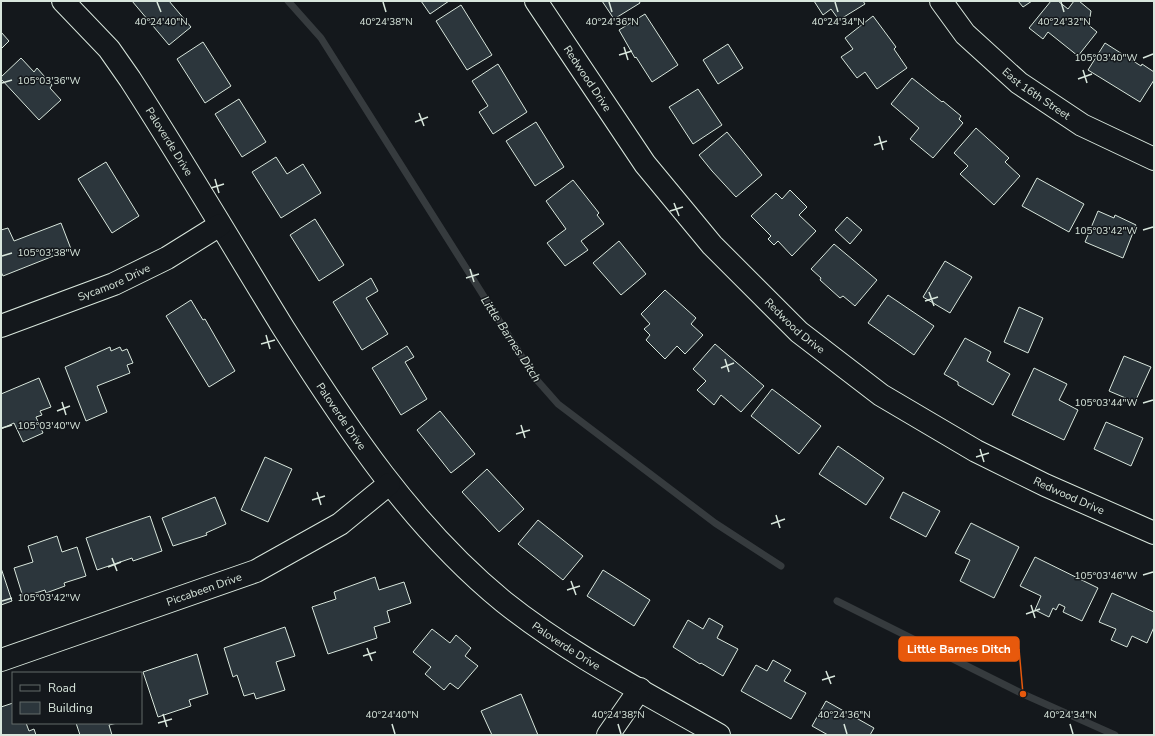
<svg xmlns="http://www.w3.org/2000/svg" width="1155" height="736" viewBox="0 0 1155 736" font-family="'Nunito Sans',sans-serif">
<style>
.lines{fill:none;stroke-linecap:round;stroke-linejoin:round}
.stream{stroke:#363b3e;stroke-width:7}
.building{fill:#2c363c;stroke:#d8e6dc}
.minor-casing{stroke:#d8e6dc;stroke-width:24}
.minor{stroke:#14181c;stroke-width:22}
.ticks{fill:none;stroke:#d8e6dc;stroke-width:1.5}
.labels{text-anchor:middle;stroke-width:3;stroke-linejoin:round;paint-order:stroke}
.street-label{font-size:11px;fill:#d8e6dc;stroke:#14181c}
.water-label{font-size:12px;font-style:italic;fill:#d8e6dc;stroke:#14181c}
.ticks-label{font-size:10px;text-anchor:middle;fill:#d8e6dc;stroke:#14181c;stroke-width:3;stroke-linejoin:round;paint-order:stroke}
.leader{fill:none;stroke:#e8590c;stroke-width:1.5}
.callout-dot{fill:#e8590c;stroke:#14181c;stroke-width:1.5}
.callout{fill:#e8590c;stroke:#e8590c;stroke-width:1.5}
.callout-label{font-size:12px;text-anchor:middle;font-weight:bold;fill:#fff}
</style>
<rect width="100%" height="100%" fill="#14181c"/>
<g class="lines">
<!-- stream -->
<g class="stream">
<polyline points="288,1 321,38 536,379 558,404 715,523 781,566"/>
<polyline points="837,601 1023,694 1115,735"/>
</g>
</g>
<!-- building -->
<g class="building">
<polygon points="132,1 169,1 191,27 169,45"/>
<polygon points="421,1 449,1 430,14"/>
<polygon points="602,1 639,1 640,3 614,19"/>
<polygon points="814,1 863,1 865,4 839,20 831,9 823,15"/>
<polygon points="1018,1 1032,1 1023,7"/>
<polygon points="1051,1 1058,1 1068,9 1074,1 1079,1 1091,11 1090,17 1086,23 1097,32 1078,56 1048,32 1043,39 1029,28"/>
<polygon points="461,5 492,55 467,70 436,21"/>
<polygon points="645,14 678,65 652,82 636,57 635,58 619,30"/>
<polygon points="873,16 896,47 894,49 907,68 877,89 865,72 857,78 841,57 853,49 845,38"/>
<polygon points="1,32 9,41 1,49"/>
<polygon points="203,42 231,86 205,103 177,59"/>
<polygon points="1105,43 1141,66 1142,64 1154,72 1154,80 1140,102 1088,70"/>
<polygon points="728,44 743,68 718,84 703,60"/>
<polygon points="21,58 34,72 37,68 52,85 50,88 61,100 39,120 1,79 1,77"/>
<polygon points="498,64 527,112 493,134 479,112 488,106 472,81"/>
<polygon points="912,78 942,102 943,101 961,116 959,119 963,123 933,158 910,139 919,128 891,104"/>
<polygon points="698,89 722,125 693,144 669,107"/>
<polygon points="239,99 266,142 242,157 215,114"/>
<polygon points="536,122 564,167 535,186 506,141"/>
<polygon points="976,128 1009,158 1005,162 1020,176 994,205 960,174 968,166 954,153"/>
<polygon points="727,132 762,175 736,197 712,171 699,155"/>
<polygon points="276,157 287,174 303,164 321,193 281,218 252,172"/>
<polygon points="106,162 139,216 112,233 78,179"/>
<polygon points="1037,178 1084,204 1069,232 1022,206"/>
<polygon points="573,180 599,213 597,215 604,224 581,241 588,250 565,266 547,243 566,229 546,201"/>
<polygon points="790,190 807,207 799,215 816,231 792,256 778,241 774,245 768,239 771,236 751,216 776,193 782,199"/>
<polygon points="1098,211 1114,218 1115,215 1136,225 1123,258 1085,242"/>
<polygon points="847,217 862,230 850,244 835,230"/>
<polygon points="315,219 344,265 319,281 290,235"/>
<polygon points="61,223 71,249 3,276 1,272 1,230 8,228 14,241"/>
<polygon points="619,241 646,274 621,295 593,263"/>
<polygon points="834,244 877,280 855,306 843,296 840,298 820,280 821,278 811,269"/>
<polygon points="945,261 972,277 950,313 923,297"/>
<polygon points="371,278 378,291 366,298 388,334 362,350 333,302"/>
<polygon points="665,290 696,318 691,324 703,335 685,354 677,346 665,359 646,340 650,335 644,329 650,324 641,314"/>
<polygon points="888,295 934,326 914,355 868,323"/>
<polygon points="191,300 203,320 205,319 235,371 209,387 166,316"/>
<polygon points="1019,307 1043,318 1028,353 1004,342"/>
<polygon points="965,338 991,352 987,361 1010,374 993,405 958,385 958,382 944,374"/>
<polygon points="715,344 764,386 741,412 721,395 714,405 697,390 706,381 693,369"/>
<polygon points="407,346 414,357 405,362 427,399 401,415 372,368"/>
<polygon points="110,347 111,351 120,347 122,351 127,349 133,363 127,365 130,373 97,386 107,412 86,421 65,367"/>
<polygon points="1124,356 1151,367 1135,402 1109,391"/>
<polygon points="1034,368 1067,384 1059,400 1078,410 1064,440 1012,415"/>
<polygon points="39,378 51,407 40,411 42,415 36,417 43,433 23,442 14,423 1,429 1,394"/>
<polygon points="772,389 821,426 799,454 751,416"/>
<polygon points="440,411 475,454 451,473 417,430"/>
<polygon points="1106,422 1143,438 1131,466 1094,449"/>
<polygon points="838,446 884,478 866,505 819,474"/>
<polygon points="265,457 292,469 268,522 241,510"/>
<polygon points="487,469 524,509 499,532 462,492"/>
<polygon points="903,492 940,511 926,537 890,518"/>
<polygon points="215,497 226,524 206,533 207,535 173,546 162,518"/>
<polygon points="150,516 162,551 133,561 132,558 97,570 86,538"/>
<polygon points="538,520 583,556 563,580 518,544"/>
<polygon points="971,523 1019,547 994,598 960,581 970,560 955,553"/>
<polygon points="57,536 62,552 77,547 86,576 64,583 65,586 46,593 45,590 23,597 14,568 33,562 28,546"/>
<polygon points="1035,557 1098,588 1082,621 1063,612 1065,607 1059,604 1056,610 1053,608 1049,617 1035,610 1041,596 1020,586"/>
<polygon points="1,568 12,601 1,605"/>
<polygon points="603,570 650,600 634,626 587,596"/>
<polygon points="375,577 379,590 404,582 411,603 387,611 390,622 374,627 377,638 328,654 312,607 336,599 334,592"/>
<polygon points="1112,593 1154,612 1154,627 1147,643 1132,636 1127,647 1111,640 1116,629 1099,622"/>
<polygon points="709,618 723,626 717,638 738,649 723,676 701,663 700,664 673,647 688,620 703,629"/>
<polygon points="285,627 295,656 276,662 285,690 256,699 254,693 244,696 237,675 233,677 224,648"/>
<polygon points="432,629 450,643 456,635 471,648 465,656 478,666 458,689 450,683 444,690 425,674 431,667 413,652"/>
<polygon points="197,654 208,694 189,700 191,706 158,717 143,672"/>
<polygon points="773,660 791,670 784,681 806,693 791,719 741,691 756,665 767,671"/>
<polygon points="521,694 538,735 492,735 481,711"/>
<polygon points="826,701 874,728 870,735 828,735 812,726"/>
<polygon points="13,703 13,723 26,723 29,731 34,729 36,735 1,735 1,707"/>
<polygon points="76,723 117,723 109,725 112,735 80,735"/>
</g>
<g class="lines">
<defs>
<g id="minor">
<path id="s1" d="M63,1L109,49L130,79C183,161 233,246 284,329C347,428 412,527 504,602C569,654 646,693 719,735"/>
<path id="s2" d="M536,1L645,164L712,245L799,332L881,395L976,451L1045,485L1154,533"/>
<path id="s3" d="M941,1L965,34L1019,83L1082,125L1154,159"/>
<path id="s4" d="M1,326L114,284L167,258L220,225"/>
<path id="s5" d="M1,660L256,571L340,524L389,484"/>
<polyline points="608,735 640,689"/>
</g>
</defs>
<!-- minor casing -->
<use href="#minor" class="minor-casing"/>
<!-- minor -->
<use href="#minor" class="minor"/>
</g>
<!-- ticks -->
<path class="ticks" d="M157,2L161,12M383,2L386,12M609,2L612,12M835,2L838,12M1061,2L1064,12M624,47L628,60M619,55L632,51M1143,58L1153,54M1083,70L1087,83M1078,79L1092,74M2,83L12,80M419,113L424,126M415,122L428,117M879,136L883,150M874,145L887,141M215,179L219,193M211,188L224,184M674,203L679,216M670,211L683,207M1143,230L1153,227M2,256L12,253M470,269L474,282M466,278L479,274M929,292L934,306M925,301L938,297M266,335L270,349M261,344L275,340M725,359L729,372M721,368L734,363M62,402L66,415M1143,403L1153,400M57,411L70,406M521,425L525,438M2,428L12,425M516,434L530,430M980,449L984,462M976,457L989,453M317,492L321,505M312,500L325,496M776,515L780,528M771,524L785,519M112,558L117,571M108,567L121,562M1143,575L1153,572M571,581L576,595M567,590L580,586M2,601L12,598M1031,605L1035,618M1026,614L1040,609M367,648L372,661M363,656L376,652M826,671L831,684M822,680L835,676M163,714L167,727M158,723L172,719M392,724L395,734M618,724L621,734M844,724L847,734M1070,724L1073,734"/>
<g class="labels">
<!-- street labels -->
<g class="street-label">
<text dy="4" stroke="none"><textPath href="#s2" startOffset="93">Redwood Drive</textPath></text>
<text dy="4" stroke="none"><textPath href="#s3" startOffset="134">East 16th Street</textPath></text>
<text dy="4" stroke="none"><textPath href="#s1" startOffset="177">Paloverde Drive</textPath></text>
<text dy="4" stroke="none"><textPath href="#s4" startOffset="121">Sycamore Drive</textPath></text>
<text dy="4" stroke="none"><textPath href="#s2" startOffset="417">Redwood Drive</textPath></text>
<text dy="4" stroke="none"><textPath href="#s1" startOffset="501">Paloverde Drive</textPath></text>
<text dy="4" stroke="none"><textPath href="#s2" startOffset="741">Redwood Drive</textPath></text>
<text dy="4" stroke="none"><textPath href="#s5" startOffset="215">Piccabeen Drive</textPath></text>
<text dy="4" stroke="none"><textPath href="#s1" startOffset="825">Paloverde Drive</textPath></text>
</g>
<!-- water labels -->
<g class="water-label">
<text transform="translate(511 339) rotate(57)" y="4">Little Barnes Ditch</text>
</g>
</g>
<g class="ticks-label">
<text x="161" y="25">40°24'40"N</text>
<text x="386" y="25">40°24'38"N</text>
<text x="612" y="25">40°24'36"N</text>
<text x="838" y="25">40°24'34"N</text>
<text x="1064" y="25">40°24'32"N</text>
<text x="1106" y="61">105°03'40"W</text>
<text x="49" y="84">105°03'36"W</text>
<text x="1106" y="234">105°03'42"W</text>
<text x="49" y="256">105°03'38"W</text>
<text x="1106" y="406">105°03'44"W</text>
<text x="49" y="429">105°03'40"W</text>
<text x="1106" y="579">105°03'46"W</text>
<text x="49" y="601">105°03'42"W</text>
<text x="392" y="718">40°24'40"N</text>
<text x="618" y="718">40°24'38"N</text>
<text x="844" y="718">40°24'36"N</text>
<text x="1070" y="718">40°24'34"N</text>
</g>
<!-- callouts -->
<path class="leader" d="M1023 694L1019 649"/>
<circle class="callout-dot" cx="1023" cy="694" r="4"/>
<rect class="callout" x="899" y="637" width="120" height="24" rx="4"/>
<g class="callout-label">
<text x="959" y="653">Little Barnes Ditch</text>
</g>
<!-- border -->
<rect width="1155" height="736" fill="none" stroke="#d8e6dc" stroke-width="4"/>
<!-- legend -->
<rect x="12" y="672" width="130" height="52" fill="#14181c" stroke="#626a69"/>
<rect x="20" y="685" width="20" height="6" fill="#14181c" stroke="#626a69"/>
<text x="48" y="692" font-size="12" fill="#d8e6dc">Road</text>
<rect x="20" y="702" width="20" height="12" fill="#2c363c" stroke="#626a69"/>
<text x="48" y="712" font-size="12" fill="#d8e6dc">Building</text>
</svg>
